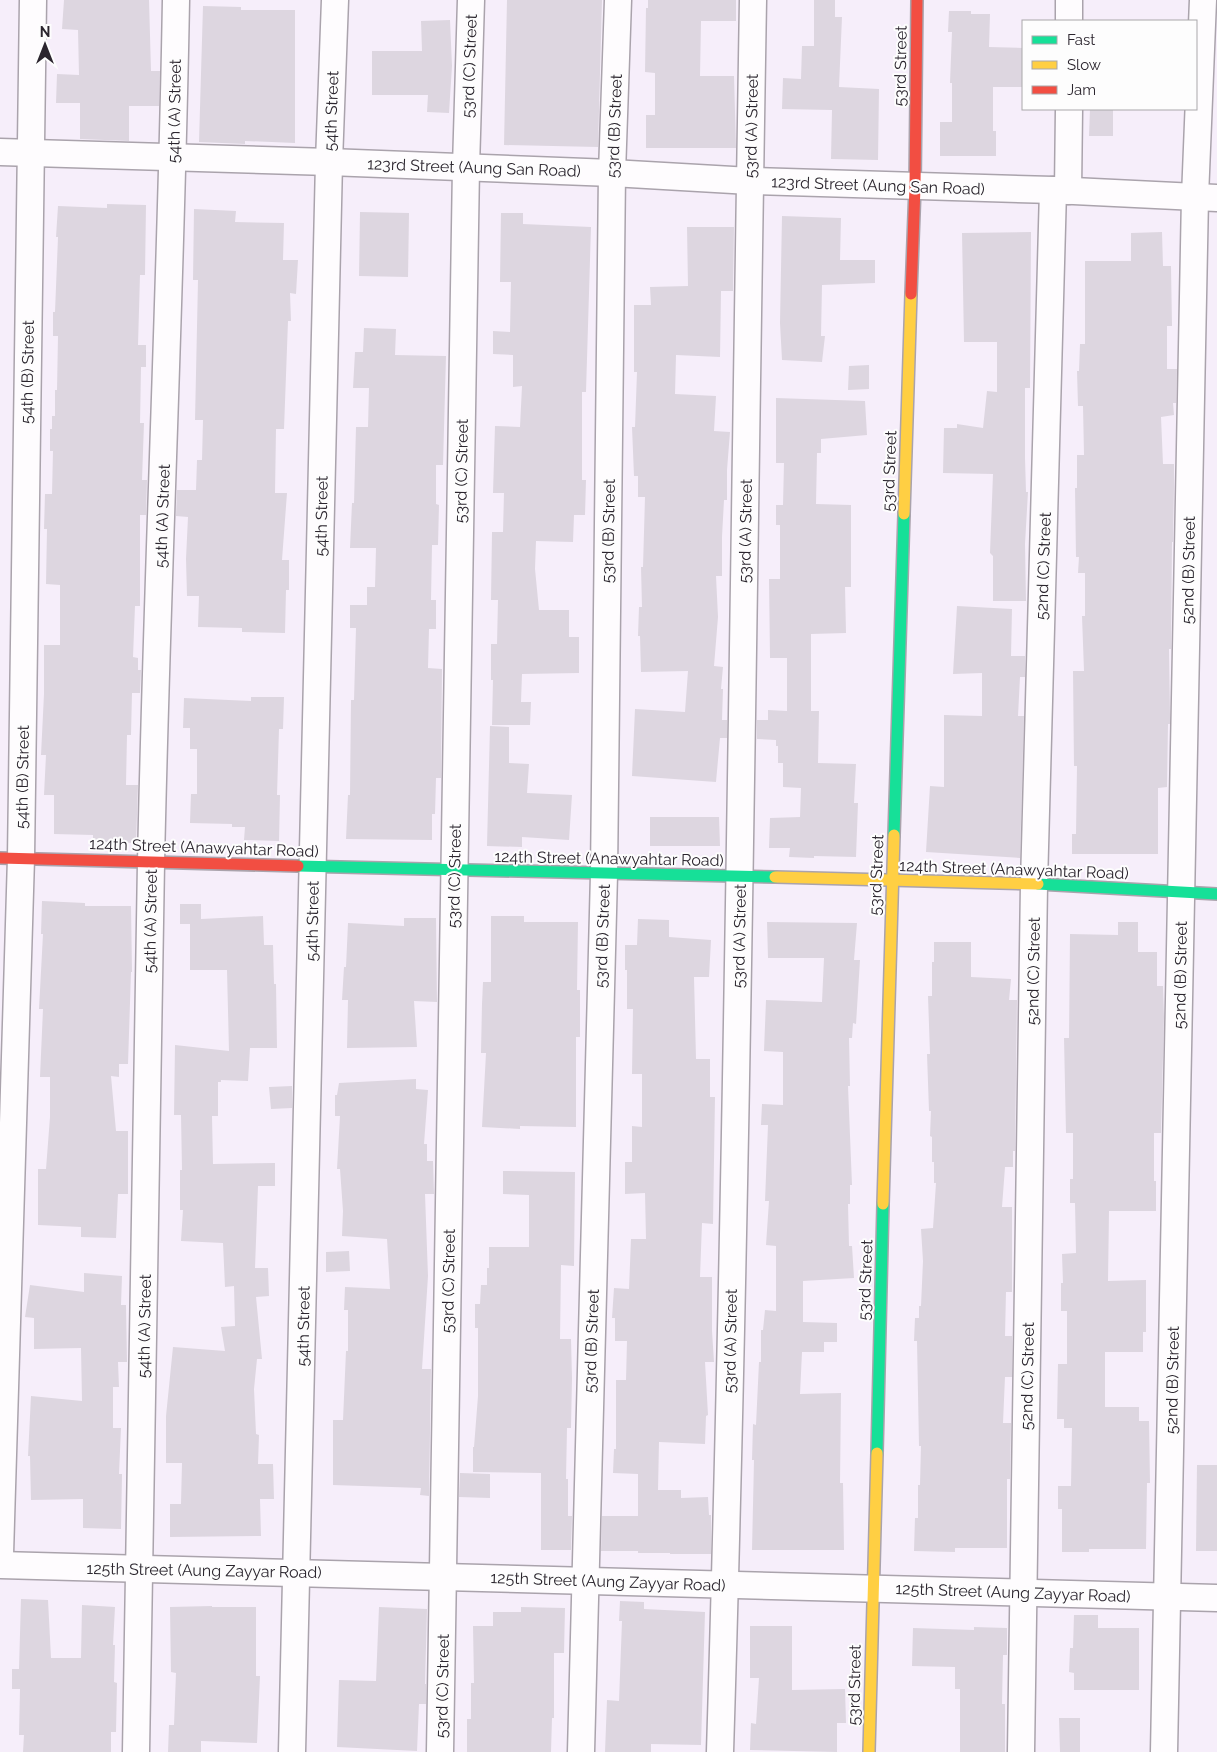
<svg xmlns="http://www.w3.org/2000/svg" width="1217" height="1752" viewBox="0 0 1217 1752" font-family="Raleway,sans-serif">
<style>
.building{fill:#ddd6e0}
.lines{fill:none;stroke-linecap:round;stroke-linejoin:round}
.street-casing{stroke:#aaa3ac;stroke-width:29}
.fast-casing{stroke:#aaa3ac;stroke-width:14}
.slow-casing{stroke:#aaa3ac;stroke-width:14}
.jam-casing{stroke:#aaa3ac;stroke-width:14}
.street{stroke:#fefcfe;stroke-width:26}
.fast{stroke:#16e098;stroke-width:11}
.slow{stroke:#ffcf43;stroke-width:11}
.jam{stroke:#f24e42;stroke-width:11}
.labels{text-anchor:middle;stroke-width:4;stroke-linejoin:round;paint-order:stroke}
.street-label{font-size:16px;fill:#2b252e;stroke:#fdfdfd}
</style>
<rect width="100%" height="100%" fill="#f6eefa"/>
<!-- building -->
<g class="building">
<polygon points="64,0 149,0 151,71 160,71 159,106 129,106 129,141 80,139 80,103 56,103 57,74 79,75 78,30 62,29"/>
<polygon points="507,0 602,0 598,147 504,145"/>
<polygon points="648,0 736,0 736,21 701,21 700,76 734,76 736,148 646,148 646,115 655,115 655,73 645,72 646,8 648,8"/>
<polygon points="814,0 835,0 835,17 842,17 839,87 879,89 878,160 831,159 832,110 782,109 783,78 801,79 802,46 814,46"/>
<polygon points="203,6 241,7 241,10 295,10 295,143 245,141 245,144 199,142"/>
<polygon points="949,11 971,11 971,14 990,14 989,47 1023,48 1023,87 993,87 993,131 996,131 996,156 940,156 940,122 952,122 952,83 950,83 952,32 948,32"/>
<polygon points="450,20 452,66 449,113 427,112 428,95 372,95 372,51 422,51 421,21"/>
<polygon points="1090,109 1113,109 1113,136 1089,136"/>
<polygon points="107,204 146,205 145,275 140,275 138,345 146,345 146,367 141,367 140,423 144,423 142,480 147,480 146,515 140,515 140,606 135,606 133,657 138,658 138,670 141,670 140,693 132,693 131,735 127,735 126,785 138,785 136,843 93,842 93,835 54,834 54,795 44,795 46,755 41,755 44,694 44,645 60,645 60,585 46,584 47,529 44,529 45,494 52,494 53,451 50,451 50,429 52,429 52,416 55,416 55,390 57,390 58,336 53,336 53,312 55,312 58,237 56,237 58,206 107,208"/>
<polygon points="194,209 236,211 235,222 284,223 283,260 298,260 296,294 290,293 291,321 288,321 284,429 276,429 275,493 287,493 282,560 289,560 289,590 286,590 285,633 242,632 242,628 198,627 199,596 187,596 186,559 188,517 176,516 177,490 196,490 197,460 202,460 203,420 195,420 198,280 193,280"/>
<polygon points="360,212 409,213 408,277 359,276"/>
<polygon points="501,213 523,213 523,224 591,227 586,392 582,392 582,480 586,480 585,515 574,515 573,542 536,541 535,569 539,610 569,610 569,637 579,637 579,673 522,674 521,702 531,702 530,725 492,725 493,680 491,680 491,644 497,644 498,600 491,600 492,532 503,532 504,493 493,493 495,426 520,427 522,386 513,387 513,355 493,354 493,331 510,332 511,282 500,282"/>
<polygon points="782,216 841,218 840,260 875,260 875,283 822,285 821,336 825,336 822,362 782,360 780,323"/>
<polygon points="687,227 734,227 733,291 721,291 720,357 676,355 675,394 716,396 714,431 730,432 727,470 727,500 724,500 722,537 722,576 716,576 718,617 714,666 723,667 721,689 723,689 722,720 727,720 727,738 720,738 716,782 632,776 635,709 685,712 688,671 641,672 640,636 638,636 639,607 642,607 641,567 643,567 645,497 638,497 638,476 634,476 632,427 635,427 637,372 634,372 634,305 651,305 650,287 688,286"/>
<polygon points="1031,232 1030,388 1025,388 1025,458 1026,492 1028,492 1025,544 1026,601 993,601 993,556 990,553 993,474 943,473 944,428 957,428 957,424 983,428 987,391 997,392 997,342 964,342 962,233"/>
<polygon points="1162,232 1163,266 1171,266 1172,326 1167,326 1167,369 1177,369 1176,403 1173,403 1174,415 1161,417 1163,464 1174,464 1174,487 1173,542 1172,542 1171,649 1169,649 1170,715 1170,724 1168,724 1167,787 1158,788 1158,854 1072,854 1072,834 1076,834 1077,766 1074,766 1073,671 1084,671 1082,616 1085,616 1085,573 1078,573 1079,557 1076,557 1075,488 1077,488 1077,455 1084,455 1083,406 1078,406 1077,371 1079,371 1080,344 1085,344 1085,261 1131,261 1131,233"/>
<polygon points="364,328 396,329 395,355 446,356 443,465 436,465 436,504 439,505 438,545 432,545 431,600 436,600 436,629 429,629 428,668 442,669 441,778 436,778 435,814 432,814 432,840 346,839 348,795 350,795 351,700 354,700 356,628 350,628 350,605 367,605 367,587 375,587 376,548 350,548 352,503 354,503 356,427 368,427 369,388 353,388 355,352 363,352"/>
<polygon points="869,365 869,389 848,390 849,366"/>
<polygon points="776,398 865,401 867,435 821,439 821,453 817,453 816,504 851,505 851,587 845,587 846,633 811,634 811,711 819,711 818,763 856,764 854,803 858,803 856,857 814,856 814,858 789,857 790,848 769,848 770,818 800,817 801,788 783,787 783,763 778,763 778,746 776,746 776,740 757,739 757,720 768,720 768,710 787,711 787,658 770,658 769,579 780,579 780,525 776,525 776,505 783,505 784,463 776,463"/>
<polygon points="957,606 1012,609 1011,656 1025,656 1025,677 1020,677 1018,716 1024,716 1020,858 926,852 930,786 944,787 944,715 982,716 982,673 953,674"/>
<polygon points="251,697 284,697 283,729 279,729 277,795 280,795 279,841 244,840 245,827 232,827 232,824 190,823 191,794 197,794 197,749 190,749 190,728 183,728 184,698 251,701"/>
<polygon points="490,726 509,727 509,763 529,764 527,793 572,795 569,840 522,837 522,847 487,846"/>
<polygon points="650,817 719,817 720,846 650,846"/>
<polygon points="42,901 85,903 85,906 131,906 132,972 131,972 128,1064 119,1064 119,1077 111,1076 116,1131 128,1131 128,1194 118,1194 116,1238 81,1237 81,1227 38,1225 38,1169 46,1169 50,1117 50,1077 40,1077 43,1009 39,1009 43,934 41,934"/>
<polygon points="180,904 201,904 201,919 263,916 264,945 273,945 274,984 276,984 277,1048 250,1048 248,1081 221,1080 221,1082 218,1082 218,1116 212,1116 213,1164 275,1163 275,1186 258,1186 255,1268 268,1268 269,1296 256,1297 262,1359 257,1359 254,1389 256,1434 259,1435 258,1464 273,1464 274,1499 260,1499 261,1536 170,1537 170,1504 181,1504 182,1463 166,1463 166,1416 173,1347 225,1351 221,1327 235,1326 234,1286 225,1287 223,1243 181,1241 183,1210 180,1210 180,1170 182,1170 181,1115 174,1115 175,1045 229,1051 227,970 190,970 190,924 180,924"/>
<polygon points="491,916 524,916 524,922 578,922 577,990 580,990 580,1037 576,1037 576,1127 520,1126 520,1129 482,1127 486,1053 481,1053 482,1004 483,982 491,982"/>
<polygon points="404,918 436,918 437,1002 414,1001 417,1047 347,1048 348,1000 342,1000 344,967 346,967 348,923 404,926"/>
<polygon points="638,919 669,920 669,937 711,940 709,977 694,977 696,1059 710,1059 710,1097 715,1097 713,1224 702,1223 700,1277 712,1277 712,1331 714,1362 705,1362 708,1415 706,1416 705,1444 659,1442 658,1490 681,1490 681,1498 708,1497 709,1515 711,1515 711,1554 670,1554 670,1553 638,1553 638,1551 601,1551 602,1516 638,1516 638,1474 613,1473 614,1449 616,1449 616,1380 626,1380 627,1341 615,1341 615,1318 612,1318 614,1288 629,1289 631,1239 646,1239 645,1193 625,1194 625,1162 632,1162 632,1126 642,1127 642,1074 632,1074 633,1009 627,1009 627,970 625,970 625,945 637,945"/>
<polygon points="767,922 857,923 854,960 860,960 856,1024 853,1023 852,1038 849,1038 850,1086 848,1086 852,1185 850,1185 850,1204 848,1204 849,1246 852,1246 854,1278 803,1281 803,1322 837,1323 837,1342 824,1342 824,1352 802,1352 800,1394 841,1393 840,1483 843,1483 844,1550 752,1550 754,1460 752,1460 753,1424 756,1425 759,1362 761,1362 761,1330 763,1330 765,1310 776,1311 776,1246 766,1245 769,1201 765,1201 768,1125 761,1125 762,1104 783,1105 783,1052 764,1051 766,1000 822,1002 824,958 768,958"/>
<polygon points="1118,922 1138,922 1138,952 1157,952 1157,986 1163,986 1164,1017 1161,1133 1154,1133 1154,1181 1156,1181 1156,1211 1109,1211 1108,1281 1146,1280 1146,1332 1143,1332 1143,1352 1105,1352 1105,1407 1139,1407 1139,1421 1149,1421 1150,1483 1147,1483 1146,1549 1089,1549 1089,1552 1062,1552 1062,1509 1058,1509 1058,1486 1071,1486 1072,1428 1064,1428 1064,1419 1057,1419 1058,1364 1067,1364 1067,1311 1061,1311 1061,1283 1063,1283 1062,1254 1076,1253 1075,1203 1070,1203 1070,1179 1073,1179 1073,1133 1066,1133 1064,1038 1069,1038 1070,934 1118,935"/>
<polygon points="934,942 971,942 971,977 1011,979 1009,1000 1017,1000 1015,1151 1013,1151 1013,1167 1005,1167 1002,1207 1012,1207 1012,1292 1006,1292 1005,1336 1012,1336 1012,1377 1005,1377 1003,1423 1011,1423 1010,1479 1007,1479 1007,1548 955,1548 955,1552 914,1551 915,1518 918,1518 918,1485 920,1485 921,1446 919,1446 917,1341 914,1341 915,1318 919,1318 919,1306 921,1306 923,1261 921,1229 933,1228 936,1183 934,1183 934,1162 932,1162 932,1137 930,1136 931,1111 929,1111 927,1054 930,1054 928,996 932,996 932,962 934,962"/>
<polygon points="416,1079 416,1089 428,1090 424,1144 427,1144 427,1161 433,1161 434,1194 425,1194 428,1276 422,1369 431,1369 429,1496 420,1495 421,1488 333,1485 333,1420 343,1420 346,1351 348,1351 348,1310 344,1310 345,1287 390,1289 387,1239 342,1236 343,1211 340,1169 337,1169 340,1116 335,1116 335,1095 337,1095 339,1083"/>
<polygon points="292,1086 292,1108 271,1109 269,1087"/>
<polygon points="503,1171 575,1172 574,1266 561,1265 560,1339 571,1339 572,1378 571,1428 567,1428 566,1479 568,1479 568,1516 572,1516 571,1550 541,1550 541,1473 473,1472 473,1447 474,1447 478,1396 478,1328 475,1328 475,1304 480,1304 481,1285 487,1285 487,1268 489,1268 489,1247 529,1247 529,1195 503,1194"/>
<polygon points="349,1251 350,1271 326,1272 326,1252"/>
<polygon points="84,1273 122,1276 121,1305 126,1305 127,1362 118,1362 119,1387 113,1387 113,1428 121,1428 119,1474 122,1474 121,1529 83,1528 83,1499 31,1500 30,1456 28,1456 31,1396 82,1401 81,1348 34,1349 34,1318 25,1317 30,1285 84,1292"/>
<polygon points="1197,1465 1217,1465 1217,1551 1196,1551"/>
<polygon points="460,1473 490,1474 490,1498 459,1497"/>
<polygon points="21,1599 48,1600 51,1658 81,1658 82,1605 115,1607 113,1645 115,1645 114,1682 117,1683 116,1732 111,1732 111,1752 23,1752 24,1735 19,1735 20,1689 12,1689 12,1669 19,1669"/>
<polygon points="620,1601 644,1602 644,1609 705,1612 701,1745 651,1744 651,1752 605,1752 607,1700 619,1701 622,1621 619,1621"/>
<polygon points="212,1606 212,1607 256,1607 256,1676 260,1676 257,1743 201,1741 201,1752 168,1752 169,1725 174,1725 176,1673 171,1672 170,1607"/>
<polygon points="379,1607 427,1609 425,1684 426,1684 426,1704 419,1704 417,1751 337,1747 339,1680 376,1681"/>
<polygon points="521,1607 565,1608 564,1653 554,1653 554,1718 552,1718 551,1752 467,1752 467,1719 471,1719 471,1683 474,1683 473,1626 493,1626 493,1612 521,1612"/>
<polygon points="1074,1615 1098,1615 1098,1628 1139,1628 1139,1690 1074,1690 1074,1673 1069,1672 1070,1648 1073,1648"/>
<polygon points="750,1626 792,1626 792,1690 845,1689 846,1723 837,1723 837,1752 750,1750 751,1723 756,1724 759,1678 750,1678"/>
<polygon points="974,1627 1007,1628 1007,1655 1003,1655 1002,1704 1005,1704 1005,1752 960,1752 960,1689 955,1689 955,1667 912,1666 913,1628 974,1630"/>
<polygon points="1059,1718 1080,1718 1080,1752 1060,1752"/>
</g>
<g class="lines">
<defs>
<g id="street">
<polyline points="1069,21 1069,0"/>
<polyline points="0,152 329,162 612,173 750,181 1053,190 1217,198"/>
<polyline points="1068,191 1069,109"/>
<polyline points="0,1554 21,858 33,0"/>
<polyline points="0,1565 1217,1598"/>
<path d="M136,1752C143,1456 144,1159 151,863C157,575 171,288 176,0"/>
<polyline points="292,1752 329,162 335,0"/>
<polyline points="440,1752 466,167 471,0"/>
<polyline points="581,1752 604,874 612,173 618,0"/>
<path d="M720,1752C738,1168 743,584 753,0"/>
<polyline points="1021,1752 1034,884 1053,190"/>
<polyline points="1164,1752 1195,197 1203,0"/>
</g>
<g id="fast">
<polyline points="894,835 904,514"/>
<polyline points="298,866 775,877"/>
<polyline points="1038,884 1217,894"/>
<polyline points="877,1453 883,1204"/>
</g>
<g id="slow">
<polyline points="904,514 911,294"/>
<polyline points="775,877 1038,884"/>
<polyline points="883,1204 894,835"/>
<polyline points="869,1752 877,1453"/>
</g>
<g id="jam">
<polyline points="911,294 915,187 917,0"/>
<polyline points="0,858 298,866"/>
</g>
</defs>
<!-- street casing -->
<use href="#street" class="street-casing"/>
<!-- fast casing -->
<use href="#fast" class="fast-casing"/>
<!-- slow casing -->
<use href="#slow" class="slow-casing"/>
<!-- jam casing -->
<use href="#jam" class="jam-casing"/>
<!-- street -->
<use href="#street" class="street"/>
<!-- fast -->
<use href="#fast" class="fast"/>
<!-- slow -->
<use href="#slow" class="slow"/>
<!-- jam -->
<use href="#jam" class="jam"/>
</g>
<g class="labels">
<!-- street labels -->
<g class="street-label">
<text transform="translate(469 66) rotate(-88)" y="6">53rd (C) Street</text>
<text transform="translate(900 66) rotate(-89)" y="6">53rd Street</text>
<text transform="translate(174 111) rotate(-89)" y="6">54th (A) Street</text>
<text transform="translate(331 111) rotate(-88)" y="6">54th Street</text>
<text transform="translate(614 126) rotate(-88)" y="6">53rd (B) Street</text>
<text transform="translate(751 126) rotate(-89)" y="6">53rd (A) Street</text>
<text transform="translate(474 167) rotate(2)" y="6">123rd Street (Aung San Road)</text>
<text transform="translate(878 185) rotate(2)" y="6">123rd Street (Aung San Road)</text>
<text transform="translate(27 372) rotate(-89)" y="6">54th (B) Street</text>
<text transform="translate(461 471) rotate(-89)" y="6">53rd (C) Street</text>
<text transform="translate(889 471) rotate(-88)" y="6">53rd Street</text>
<text transform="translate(162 516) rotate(-88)" y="6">54th (A) Street</text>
<text transform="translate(321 516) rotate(-89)" y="6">54th Street</text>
<text transform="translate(608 531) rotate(-89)" y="6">53rd (B) Street</text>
<text transform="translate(745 531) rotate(-89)" y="6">53rd (A) Street</text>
<text transform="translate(1043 566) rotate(-88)" y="6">52nd (C) Street</text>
<text transform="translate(1188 570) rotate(-89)" y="6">52nd (B) Street</text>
<text transform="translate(22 777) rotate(-89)" y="6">54th (B) Street</text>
<text transform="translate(204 847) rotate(2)" y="6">124th Street (Anawyahtar Road)</text>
<text transform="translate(609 858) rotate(1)" y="6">124th Street (Anawyahtar Road)</text>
<text transform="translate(1014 869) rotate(2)" y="6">124th Street (Anawyahtar Road)</text>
<text transform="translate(876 875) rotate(-88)" y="6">53rd Street</text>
<text transform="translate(454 876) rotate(-89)" y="6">53rd (C) Street</text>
<text transform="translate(150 921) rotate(-89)" y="6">54th (A) Street</text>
<text transform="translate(312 921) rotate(-89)" y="6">54th Street</text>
<text transform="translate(602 936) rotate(-88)" y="6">53rd (B) Street</text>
<text transform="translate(739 936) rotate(-89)" y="6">53rd (A) Street</text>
<text transform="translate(1033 971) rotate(-89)" y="6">52nd (C) Street</text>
<text transform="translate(1180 975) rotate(-89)" y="6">52nd (B) Street</text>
<text transform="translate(865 1280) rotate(-88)" y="6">53rd Street</text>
<text transform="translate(448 1281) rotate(-89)" y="6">53rd (C) Street</text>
<text transform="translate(144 1326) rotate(-89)" y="6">54th (A) Street</text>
<text transform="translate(303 1326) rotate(-89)" y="6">54th Street</text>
<text transform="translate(591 1341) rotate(-88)" y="6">53rd (B) Street</text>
<text transform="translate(730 1341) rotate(-89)" y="6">53rd (A) Street</text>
<text transform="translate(1027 1376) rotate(-89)" y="6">52nd (C) Street</text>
<text transform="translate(1172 1380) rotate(-89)" y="6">52nd (B) Street</text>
<text transform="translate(204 1570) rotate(1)" y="6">125th Street (Aung Zayyar Road)</text>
<text transform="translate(608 1581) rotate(2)" y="6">125th Street (Aung Zayyar Road)</text>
<text transform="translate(1013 1592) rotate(2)" y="6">125th Street (Aung Zayyar Road)</text>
<text transform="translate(854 1685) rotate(-89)" y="6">53rd Street</text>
<text transform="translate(442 1686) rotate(-89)" y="6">53rd (C) Street</text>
</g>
</g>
<!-- legend -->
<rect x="1022" y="20" width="175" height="90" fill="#fdfdfd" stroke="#a9a7aa"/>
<rect x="1032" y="36" width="25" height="8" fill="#16e098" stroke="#a9a7aa"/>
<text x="1067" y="45" font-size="15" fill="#2b252e">Fast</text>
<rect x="1032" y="61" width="25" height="8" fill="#ffcf43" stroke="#a9a7aa"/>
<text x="1067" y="70" font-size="15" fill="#2b252e">Slow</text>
<rect x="1032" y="86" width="25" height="8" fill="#f24e42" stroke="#a9a7aa"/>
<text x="1067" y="95" font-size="15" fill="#2b252e">Jam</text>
<!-- north arrow -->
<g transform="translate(45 45)" stroke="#fdfdfd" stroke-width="4" paint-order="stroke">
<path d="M0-4L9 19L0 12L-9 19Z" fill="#2b252e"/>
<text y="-8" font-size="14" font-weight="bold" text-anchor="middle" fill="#2b252e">N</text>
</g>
</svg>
